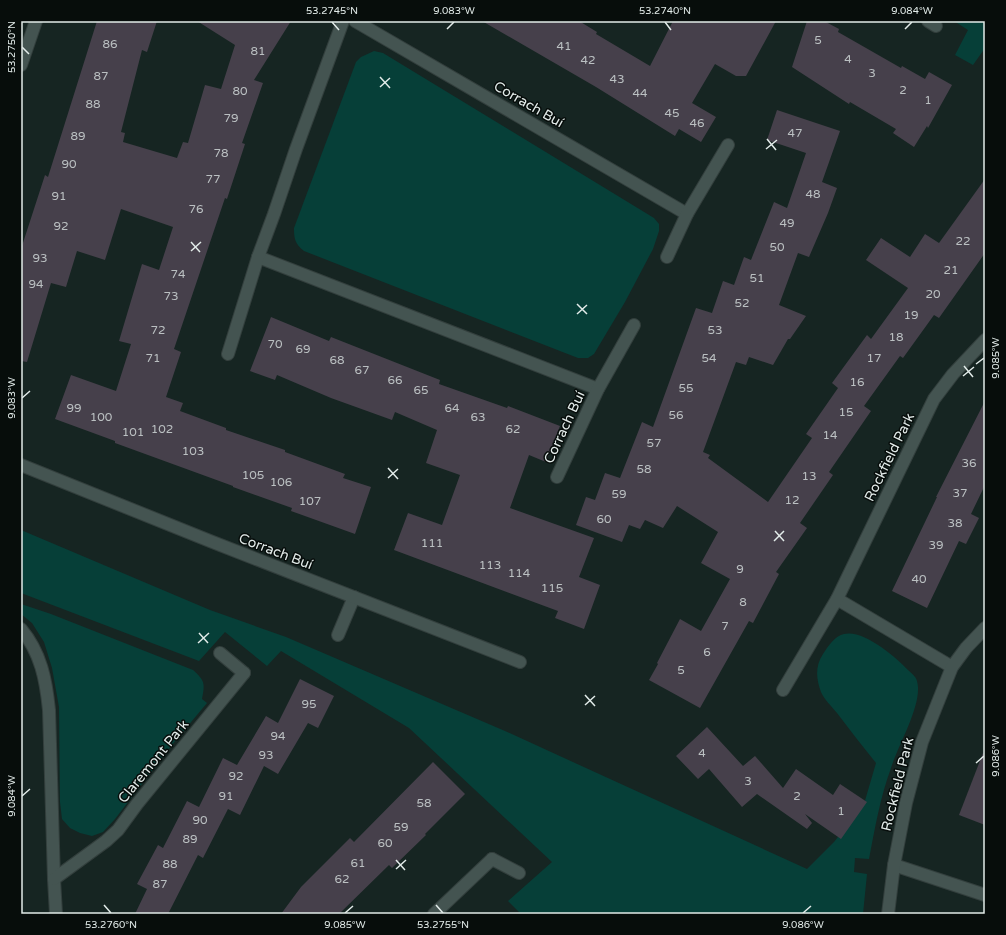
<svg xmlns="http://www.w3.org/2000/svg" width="1006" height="935" viewBox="0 0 1006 935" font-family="'Varela Round',sans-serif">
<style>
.grass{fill:#063f38}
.building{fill:#46404b}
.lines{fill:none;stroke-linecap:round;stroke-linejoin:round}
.lane-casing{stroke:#333f3d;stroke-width:14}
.street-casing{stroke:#333f3d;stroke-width:14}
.lane{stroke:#445451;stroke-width:12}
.street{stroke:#445451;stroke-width:12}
.ticks{fill:none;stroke:#e2ebe9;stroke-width:1.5}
.labels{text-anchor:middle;stroke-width:3;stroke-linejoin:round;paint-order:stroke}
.number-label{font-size:12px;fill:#bbc0c2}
.street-label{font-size:14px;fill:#e2ebe9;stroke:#070d0b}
.neatline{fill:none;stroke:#e2ebe9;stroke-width:1.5}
.ticks-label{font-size:10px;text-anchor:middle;fill:#e2ebe9}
</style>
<rect width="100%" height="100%" fill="#162522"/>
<!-- grass -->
<g class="grass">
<polygon points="954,21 980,21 985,24 985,48 973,65 955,55 968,30"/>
<path d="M374,51L383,53L654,218L659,224V231L653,249L625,302L594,354L588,358H578L304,251C295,244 294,239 294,228L356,62L361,57Z"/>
<path d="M21,530L210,610L286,637L505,731L807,869L834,842L864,804L876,763C863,747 850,730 837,713C832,707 824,699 821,692C816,679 815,666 823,654C828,646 835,636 844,634C863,629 896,657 908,670C910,672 913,674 915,677C917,679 918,685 918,688C919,710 898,746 891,768C880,798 875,828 869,859L855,858L854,872L867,874L863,914H521L508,901L552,862L409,728L281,651L267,666L225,632L199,661L21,593Z"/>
<path d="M21,604L51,614L193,670C205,681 205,683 202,699L207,703L171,746L115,819L103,832L92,836L80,833L70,828L62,819L60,802L59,707L52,668L44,642L32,623L21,614Z"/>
</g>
<!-- building -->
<g class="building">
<polygon points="97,21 157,21 147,52 142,50 121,132 125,133 123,142 177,158 183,142 188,143 205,85 221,89 235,45 197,21 291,21 254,80 263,83 242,143 245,144 227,199 225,198 174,349 181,352 166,397 183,403 180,411 226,428 226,430 285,450 285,452 345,474 343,478 371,487 355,534 291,511 292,508 233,487 233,486 115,443 115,441 55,419 71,375 116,391 131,344 119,341 142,264 159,270 173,227 121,209 105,260 77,251 66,287 51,283 27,362 21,361 21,249 45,175 48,177"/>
<polygon points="482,21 579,21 597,32 596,34 650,66 673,21 776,21 746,76 736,76 715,64 692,103 716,117 701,142 679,129 675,136 596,87"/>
<polygon points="807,21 824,21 839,29 838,32 901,68 902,66 925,79 929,72 952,85 928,128 927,126 914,147 893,133 896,129 850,102 849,104 792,67"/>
<polygon points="777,110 840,131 822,182 837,188 828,213 809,257 798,253 779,305 806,316 790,339 788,339 773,365 749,357 746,365 736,362 703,452 710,455 708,458 768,502 812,438 806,434 838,388 832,383 867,335 871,339 908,288 866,260 881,238 910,257 925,234 939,243 985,179 985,253 939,318 934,315 903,358 900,356 864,406 871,411 829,472 833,475 800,523 807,528 776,572 779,574 753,623 749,621 700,708 649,680 658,664 657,663 680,619 701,631 730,579 701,563 718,532 677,506 663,528 645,520 640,529 629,525 622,542 576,525 586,497 595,500 605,473 620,478 642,422 653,427 696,308 712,313 723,281 734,285 744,257 751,260 774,202 787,208 806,153 767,140"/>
<polygon points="271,317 329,341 331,337 440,380 439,384 507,408 508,406 560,426 546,462 529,455 510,508 594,538 579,577 600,585 584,629 555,618 558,611 394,550 408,513 442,525 460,475 426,463 437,430 395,412 392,420 331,398 277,375 275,380 250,371"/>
<polygon points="985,401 985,485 971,514 979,518 966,544 959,541 927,608 892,591 937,497 936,497"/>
<polygon points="300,679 334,696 318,728 308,723 278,774 264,766 240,815 228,809 203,858 198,855 168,914 135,914 147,889 137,884 158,845 163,848 187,801 199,807 223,758 237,765 266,716 278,723"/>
<polygon points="707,727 743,766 755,756 783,788 796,769 833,795 840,784 867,802 841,839 805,814 812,823 807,829 757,794 742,807 709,769 698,779 676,756"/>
<polygon points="983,753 985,754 985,825 959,815"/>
<polygon points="433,762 465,794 425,834 426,835 392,868 389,865 339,914 281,914 301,887 350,838 354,842"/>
</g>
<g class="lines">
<defs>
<g id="lane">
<polyline points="338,635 354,597"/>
<polyline points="220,653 244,673"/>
<polyline points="492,859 519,873"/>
</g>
<g id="street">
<polyline points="355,21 687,214"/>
<polyline points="928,21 936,26"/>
<polyline points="21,65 36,21"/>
<polyline points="258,257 598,389"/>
<polyline points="667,257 687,214 728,145"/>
<polyline points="228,354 258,257 274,214 296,149 343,21"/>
<polyline points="21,465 210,541 520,662"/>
<polyline points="557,477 598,389 634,325"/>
<polyline points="837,599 952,667"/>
<path d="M21,629C41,653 46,680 49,710L54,879L56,914"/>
<polyline points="783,690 837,599 934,399 953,374 985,340"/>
<polyline points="894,865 985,895"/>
<polyline points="54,879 106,841 118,830 137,804 244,673"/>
<polyline points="434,914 492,859"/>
<polyline points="888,914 894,865 906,803 922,742 952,667 966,648 985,628"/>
</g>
</defs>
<!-- lane casing -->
<use href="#lane" class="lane-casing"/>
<!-- street casing -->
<use href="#street" class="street-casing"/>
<!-- lane -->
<use href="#lane" class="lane"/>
<!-- street -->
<use href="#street" class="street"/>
</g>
<!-- ticks -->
<path class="ticks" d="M332,22L339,30M665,22L671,30M447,29L454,22M905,29L912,22M22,47L29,54M380,77L390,88M380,87L390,78M767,139L776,150M766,149L777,140M191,242L200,252M191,251L201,242M577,304L587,314M577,314L587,305M976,364L984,358M964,366L973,377M963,376L974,367M22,398L30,391M388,468L398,479M388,478L398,469M775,531L784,541M774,541L784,531M199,633L208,643M198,643L209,633M585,695L595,706M585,705L595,696M976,763L984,756M22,796L30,789M396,860L405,870M396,869L406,860M104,905L111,913M436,905L443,913M345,913L353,906M803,913L811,906"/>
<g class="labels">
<!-- number labels -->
<g class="number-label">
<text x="818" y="44">5</text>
<text x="110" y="48">86</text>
<text x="564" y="50">41</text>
<text x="258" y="55">81</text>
<text x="848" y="63">4</text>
<text x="588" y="64">42</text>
<text x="872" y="77">3</text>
<text x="101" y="80">87</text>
<text x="617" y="83">43</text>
<text x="903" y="94">2</text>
<text x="240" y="95">80</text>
<text x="640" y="97">44</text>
<text x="928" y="104">1</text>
<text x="93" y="108">88</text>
<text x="672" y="117">45</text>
<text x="231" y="122">79</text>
<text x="697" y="127">46</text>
<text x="795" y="137">47</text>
<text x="78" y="140">89</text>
<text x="221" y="157">78</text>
<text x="69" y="168">90</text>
<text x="213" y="183">77</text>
<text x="813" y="198">48</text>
<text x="59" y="200">91</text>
<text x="196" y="213">76</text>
<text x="787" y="227">49</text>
<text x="61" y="230">92</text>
<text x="963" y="245">22</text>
<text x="777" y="251">50</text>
<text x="40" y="262">93</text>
<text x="951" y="274">21</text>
<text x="178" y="278">74</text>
<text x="757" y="282">51</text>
<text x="36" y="288">94</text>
<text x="933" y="298">20</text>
<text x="171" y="300">73</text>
<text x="742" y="307">52</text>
<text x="911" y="319">19</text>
<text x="158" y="334">72</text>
<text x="715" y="334">53</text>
<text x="896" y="341">18</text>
<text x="275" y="348">70</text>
<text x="303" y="353">69</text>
<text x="153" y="362">71</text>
<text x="709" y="362">54</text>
<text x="874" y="362">17</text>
<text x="337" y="364">68</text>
<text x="362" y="374">67</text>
<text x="395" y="384">66</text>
<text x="857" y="386">16</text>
<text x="686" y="392">55</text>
<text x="421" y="394">65</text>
<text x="74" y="412">99</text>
<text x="452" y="412">64</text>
<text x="846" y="416">15</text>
<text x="676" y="419">56</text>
<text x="101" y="421">100</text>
<text x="478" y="421">63</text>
<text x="162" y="433">102</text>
<text x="513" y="433">62</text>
<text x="133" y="436">101</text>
<text x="830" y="439">14</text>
<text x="654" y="447">57</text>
<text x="193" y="455">103</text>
<text x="969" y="467">36</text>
<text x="644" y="473">58</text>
<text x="253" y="479">105</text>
<text x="809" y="480">13</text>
<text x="281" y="486">106</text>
<text x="960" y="497">37</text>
<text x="619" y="498">59</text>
<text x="792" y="504">12</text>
<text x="310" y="505">107</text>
<text x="604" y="523">60</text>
<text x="955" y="527">38</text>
<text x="432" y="547">111</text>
<text x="936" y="549">39</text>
<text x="490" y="569">113</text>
<text x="740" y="573">9</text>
<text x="519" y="577">114</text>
<text x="919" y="583">40</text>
<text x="552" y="592">115</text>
<text x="743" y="606">8</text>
<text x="725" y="630">7</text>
<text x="707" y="656">6</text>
<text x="681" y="674">5</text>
<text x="309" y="708">95</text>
<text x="278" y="740">94</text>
<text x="702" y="757">4</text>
<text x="266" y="759">93</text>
<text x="236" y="780">92</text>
<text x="748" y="785">3</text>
<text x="226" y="800">91</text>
<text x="797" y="800">2</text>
<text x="424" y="807">58</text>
<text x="841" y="815">1</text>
<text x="200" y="824">90</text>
<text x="401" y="831">59</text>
<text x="190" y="843">89</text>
<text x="385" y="847">60</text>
<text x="358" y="867">61</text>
<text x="170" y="868">88</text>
<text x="342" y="883">62</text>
<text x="160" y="888">87</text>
</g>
<!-- street labels -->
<g class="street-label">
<text transform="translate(529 104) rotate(30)" y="5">Corrach Buí</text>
<text transform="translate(564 427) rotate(-65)" y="5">Corrach Buí</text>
<text transform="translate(889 457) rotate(-64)" y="5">Rockfield Park</text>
<text transform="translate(276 551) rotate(21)" y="5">Corrach Buí</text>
<text transform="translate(153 761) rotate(-51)" y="5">Claremont Park</text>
<text transform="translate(897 784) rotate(-76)" y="5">Rockfield Park</text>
</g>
</g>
<!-- border -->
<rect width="1006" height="935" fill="none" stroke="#070d0b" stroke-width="44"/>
<rect x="22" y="22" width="962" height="891" class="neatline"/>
<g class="ticks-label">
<text x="332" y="14">53.2745°N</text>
<text x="454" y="14">9.083°W</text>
<text x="665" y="14">53.2740°N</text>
<text x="912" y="14">9.084°W</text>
<text transform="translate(11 47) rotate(-90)" y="4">53.2750°N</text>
<text transform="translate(995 358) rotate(-90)" y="4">9.085°W</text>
<text transform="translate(11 398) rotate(-90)" y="4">9.083°W</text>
<text transform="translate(995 756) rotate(-90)" y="4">9.086°W</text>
<text transform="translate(11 796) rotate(-90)" y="4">9.084°W</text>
<text x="111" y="928">53.2760°N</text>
<text x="345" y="928">9.085°W</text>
<text x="443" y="928">53.2755°N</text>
<text x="803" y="928">9.086°W</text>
</g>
</svg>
